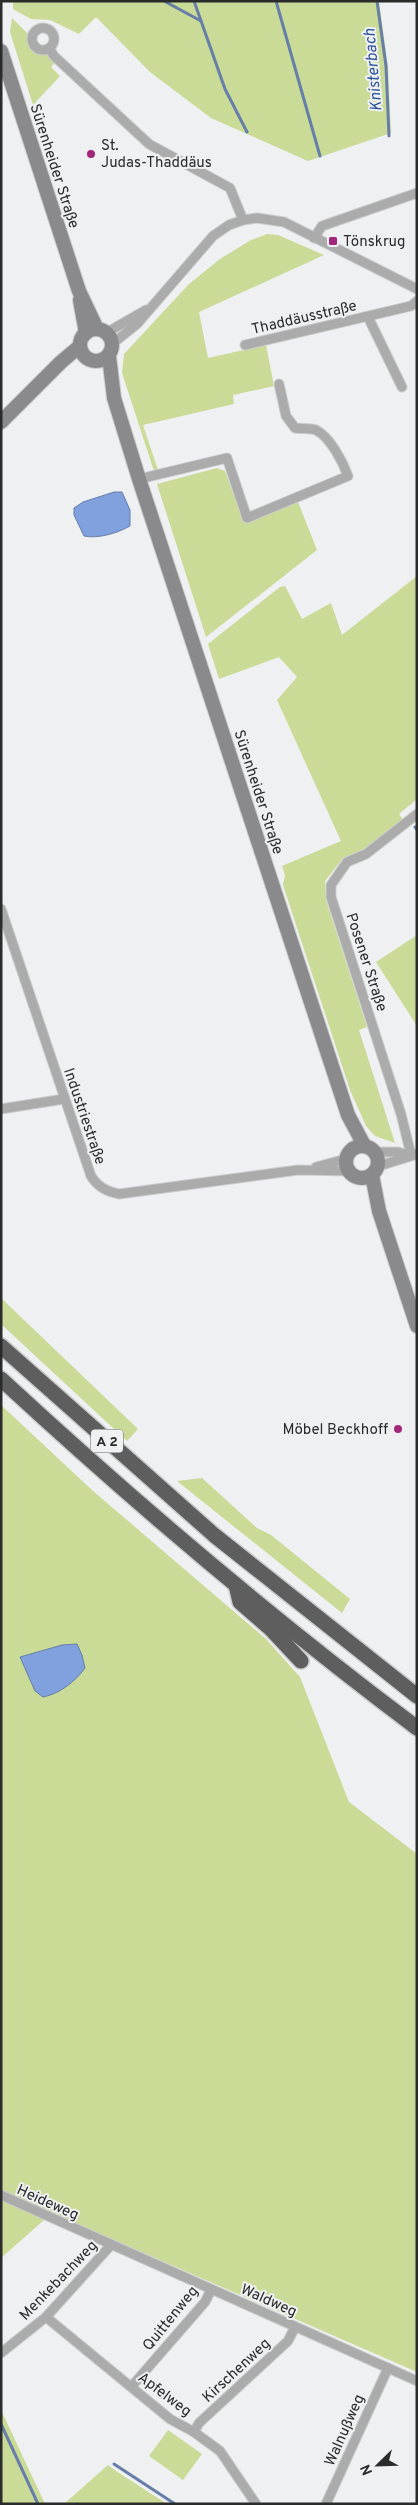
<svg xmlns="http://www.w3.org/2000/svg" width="418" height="2505" viewBox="0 0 418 2505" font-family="Overpass,sans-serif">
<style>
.green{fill:#c9db96}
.water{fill:#80a1dd;stroke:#667ea8}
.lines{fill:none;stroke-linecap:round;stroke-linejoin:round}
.stream{stroke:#667ea8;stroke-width:3}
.street-casing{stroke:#cbcdcd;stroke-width:11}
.secondary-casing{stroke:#cbcdcd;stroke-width:16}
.highway-casing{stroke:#cbcdcd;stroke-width:18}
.street{stroke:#ababab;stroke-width:9}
.secondary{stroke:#8a898b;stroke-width:14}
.highway{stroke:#5e5e5f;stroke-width:15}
.poi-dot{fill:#a2277b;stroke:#eef0f1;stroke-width:2}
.labels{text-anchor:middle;stroke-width:4;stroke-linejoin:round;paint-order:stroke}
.shield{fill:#eef0f1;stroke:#656666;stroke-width:1}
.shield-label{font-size:14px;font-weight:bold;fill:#2a2b2b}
.poi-label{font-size:15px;fill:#2a2b2b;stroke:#eef0f1;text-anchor:start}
.street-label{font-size:15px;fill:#2a2b2b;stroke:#eef0f1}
.water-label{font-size:16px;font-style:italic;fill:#2d539c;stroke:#eef0f1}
</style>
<rect width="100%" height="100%" fill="#eef0f1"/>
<!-- green -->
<g class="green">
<polygon points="13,1 379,1 388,67 391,133 308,161 211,118 150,72 96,17 79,34 50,20 31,19 13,9"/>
<polygon points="12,18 28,34 27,41 32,50 46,53 55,62 51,67 60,76 33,105 10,32"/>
<polygon points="267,234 278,235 324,255 199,312 208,358 266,345 274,386 233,395 234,404 143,425 158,470 154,471 122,373 124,354 189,284 220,259 251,240"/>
<polygon points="217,468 225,471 244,523 298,502 317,550 206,637 157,484"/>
<polygon points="417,576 417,799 399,814 403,820 364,849 343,858 325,881 326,900 367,1027 359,1030 395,1143 375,1136 366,1126 350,1090 283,885 285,875 282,866 341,841 277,700 297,677 279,657 219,679 208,644 280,587 285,586 302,619 331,603 342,635"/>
<polygon points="417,935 417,1026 376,962"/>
<polygon points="1,1298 138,1429 127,1441 1,1324"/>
<polygon points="1,1405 93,1491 266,1639 300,1677 349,1802 417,1854 417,2372 52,2213 1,2258"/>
<polygon points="202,1478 257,1528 271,1535 350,1599 342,1613 177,1481"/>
<polygon points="1,2410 45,2504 1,2504"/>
<polygon points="168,2430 202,2454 183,2480 149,2456"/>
<polygon points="108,2465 116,2471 167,2504 64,2504"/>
</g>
<!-- water -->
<g class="water">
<path d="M114,492H122L130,510V526C118,533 98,539 84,536L74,515V508L83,502Z"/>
<path d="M77,1644L82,1655L85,1668C75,1682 59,1694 43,1697L35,1691L20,1657L62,1645Z"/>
</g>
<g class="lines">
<!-- stream -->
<g class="stream">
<polyline points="164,1 201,21"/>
<polyline points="194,1 225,89 247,132"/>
<polyline points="276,1 320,156"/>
<polyline points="377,1 386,66 389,136"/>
<polyline points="415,827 417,830"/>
<polyline points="1,2424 38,2504"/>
<polyline points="114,2464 175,2504"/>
</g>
<defs>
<g id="street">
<circle cx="43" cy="39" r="11"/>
<polyline points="49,48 54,56 149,144 230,188 243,220"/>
<polyline points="314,238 322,226 417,193"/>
<polyline points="368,317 402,387"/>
<polyline points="106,333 146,310"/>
<polyline points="112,344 137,324 213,236 229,225 243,220 257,218 284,222 417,289"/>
<polyline points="245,345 411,306 417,301"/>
<path d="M139,479L227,458L247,518L348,476C343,462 330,437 316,430C310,428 301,429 295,428L286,416L279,384"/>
<path d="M1,909L91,1176C98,1187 106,1191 119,1194L298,1170L349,1171"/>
<polyline points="1,1109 64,1099"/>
<polyline points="376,1152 398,1152 408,1155"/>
<polyline points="411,1155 401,1114 331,897 331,885 347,862 366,854 417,814"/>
<polyline points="379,1166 417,1154"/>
<polyline points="316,1167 346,1159"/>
<polyline points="1,2195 417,2381"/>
<polyline points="46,2317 170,2419 194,2432 220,2451 256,2504"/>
<polyline points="1,2353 46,2317 111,2245"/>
<polyline points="132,2386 205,2302 211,2290"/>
<polyline points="194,2432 199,2423 288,2341 295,2327"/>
<polyline points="326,2504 388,2368"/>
</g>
<g id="secondary">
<polyline points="1,51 79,291 97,329"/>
<polyline points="80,300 86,333"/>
<circle cx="96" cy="345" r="16"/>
<polyline points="109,356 114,398 139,479 348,1115 364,1145"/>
<polyline points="1,422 61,362 80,346"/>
<circle cx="362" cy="1162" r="16"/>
<polyline points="372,1175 379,1211 417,1326"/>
</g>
<g id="highway">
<polyline points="1,1346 214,1535 417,1696"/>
<path d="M1,1379C134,1502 272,1619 417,1728"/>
<polyline points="236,1585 240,1602 271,1629 301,1661"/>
</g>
</defs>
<!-- street casing -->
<use href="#street" class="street-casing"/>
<!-- secondary casing -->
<use href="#secondary" class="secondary-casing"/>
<!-- highway casing -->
<use href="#highway" class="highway-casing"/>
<!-- street -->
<use href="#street" class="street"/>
<!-- secondary -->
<use href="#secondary" class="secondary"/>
<!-- highway -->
<use href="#highway" class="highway"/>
</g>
<!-- markers -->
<g class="poi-dot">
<circle cx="91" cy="154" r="5"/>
<rect x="328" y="236" width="10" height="10" rx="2.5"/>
<circle cx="398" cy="1429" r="5"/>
</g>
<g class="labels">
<!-- shield labels -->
<rect class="shield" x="91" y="1429.5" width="32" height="23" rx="4"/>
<g class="shield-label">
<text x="107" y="1446">A 2</text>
</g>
<!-- poi labels -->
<g class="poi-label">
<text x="101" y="150">St.<tspan x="101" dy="17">Judas-Thaddäus</tspan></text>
<text x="343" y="246">Tönskrug</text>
<text x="388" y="1434" text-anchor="end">Möbel Beckhoff</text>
</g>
<!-- street labels -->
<g class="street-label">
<text transform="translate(55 166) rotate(72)" y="5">Sürenheider Straße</text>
<text transform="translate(304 317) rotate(-13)" y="5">Thaddäusstraße</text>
<text transform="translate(259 792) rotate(72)" y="5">Sürenheider Straße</text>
<text transform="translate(367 962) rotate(72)" y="5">Posener Straße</text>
<text transform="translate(85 1116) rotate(71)" y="5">Industriestraße</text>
<text transform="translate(48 2202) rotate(24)" y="5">Heideweg</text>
<text transform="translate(58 2280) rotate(-46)" y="5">Menkebachweg</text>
<text transform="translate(269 2300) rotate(24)" y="5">Waldweg</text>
<text transform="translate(170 2318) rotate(-51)" y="5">Quittenweg</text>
<text transform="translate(236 2370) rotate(-43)" y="5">Kirschenweg</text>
<text transform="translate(165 2394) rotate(37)" y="5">Apfelweg</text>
<text transform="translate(344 2430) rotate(-66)" y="5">Walnußweg</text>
</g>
<!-- water labels -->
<g class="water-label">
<text transform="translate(372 70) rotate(-95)" y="6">Knisterbach</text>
</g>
</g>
<!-- border -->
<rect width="418" height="2505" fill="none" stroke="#2a2b2b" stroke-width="5"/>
<!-- north arrow -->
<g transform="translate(378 2465) rotate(247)" stroke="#eef0f1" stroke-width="4" paint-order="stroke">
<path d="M0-4L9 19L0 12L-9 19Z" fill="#2a2b2b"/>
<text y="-8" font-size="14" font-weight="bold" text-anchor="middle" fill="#2a2b2b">N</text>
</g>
</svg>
